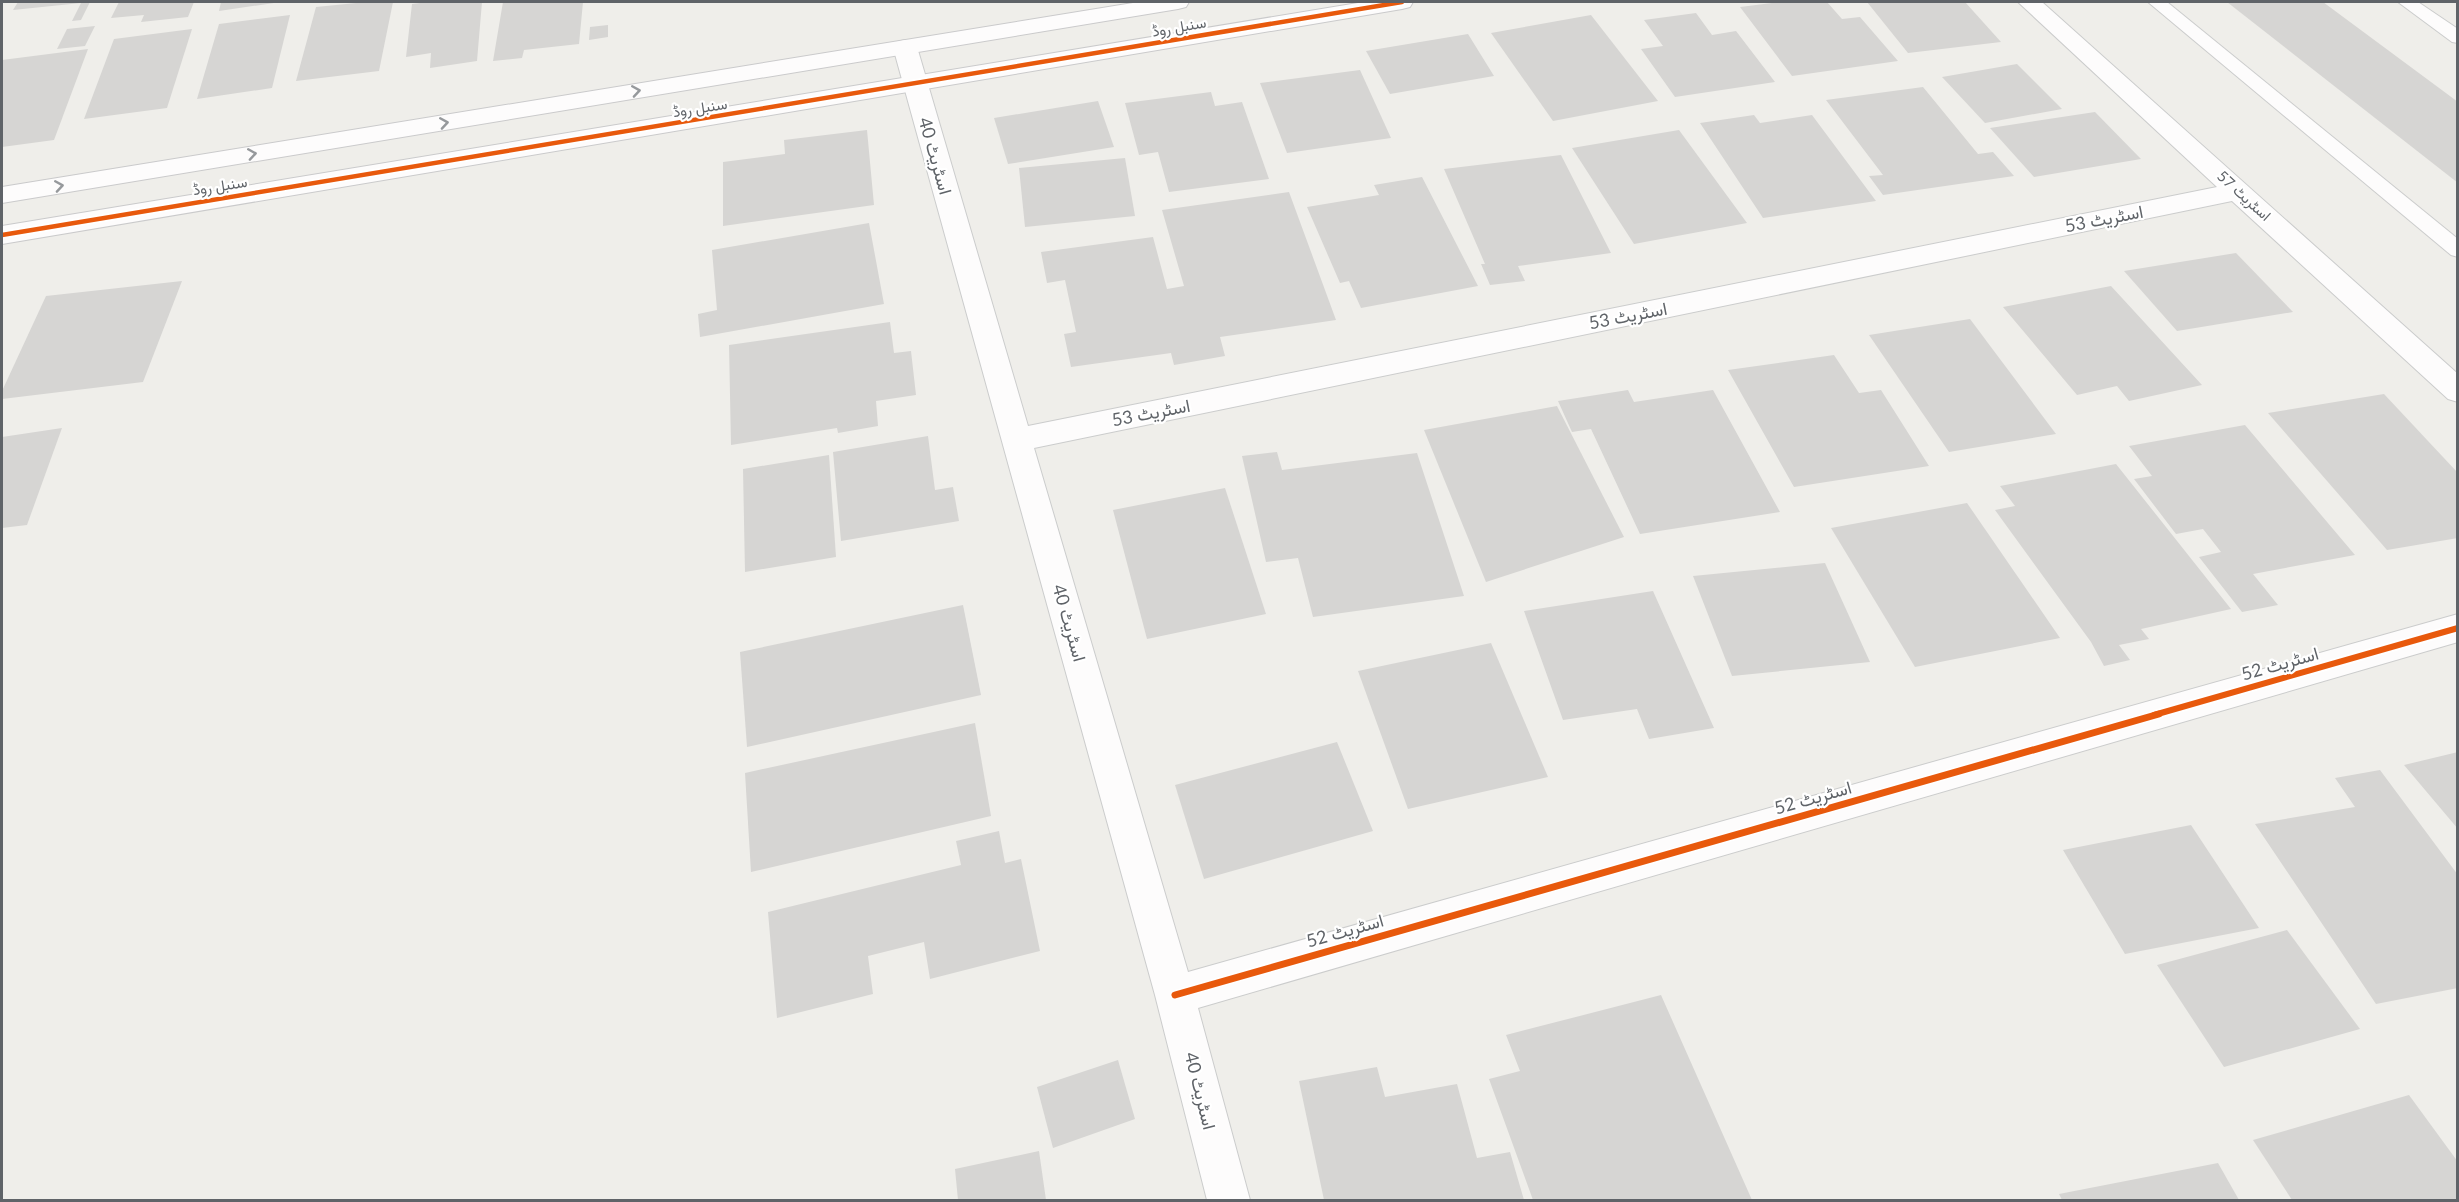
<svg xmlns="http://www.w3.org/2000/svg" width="2459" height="1202" viewBox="0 0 2459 1202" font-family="Lato,Vazirmatn,sans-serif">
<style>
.building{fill:#d6d5d3}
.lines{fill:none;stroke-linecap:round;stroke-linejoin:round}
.lane-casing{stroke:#cbcccc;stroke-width:2}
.street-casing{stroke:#cbcccc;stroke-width:2}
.secondary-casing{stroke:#cacacb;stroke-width:2}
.lane{fill:#fdfcfc;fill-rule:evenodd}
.street{fill:#fdfcfc;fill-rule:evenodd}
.secondary{fill:#fdfcfc;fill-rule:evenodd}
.cycleway-far2-casing{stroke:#fff;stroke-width:8}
.cycleway-far1-casing{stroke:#fff;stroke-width:10}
.cycleway-casing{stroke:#fff;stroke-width:10}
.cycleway-far2{stroke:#e8590c;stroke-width:4.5}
.cycleway-far1{stroke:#e8590c;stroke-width:6}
.cycleway{stroke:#e8590c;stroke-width:7}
.oneway{stroke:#96999c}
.labels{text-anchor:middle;stroke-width:4.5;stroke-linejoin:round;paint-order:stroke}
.far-street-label{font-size:15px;fill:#5f6368;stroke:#fff}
.street-label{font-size:18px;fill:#5f6368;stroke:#fff}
</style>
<rect width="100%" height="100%" fill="#efeeea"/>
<!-- building -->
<g class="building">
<polygon points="18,2 90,2 81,20 72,21 81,3 13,10"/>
<polygon points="119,2 194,2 188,17 141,22 144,15 111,18"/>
<polygon points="221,2 274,2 274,3 219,11"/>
<polygon points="366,2 393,2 379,71 296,81 316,7"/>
<polygon points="428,2 482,2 477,61 430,68 431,53 406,57 412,4"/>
<polygon points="503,2 583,2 579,44 524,50 522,58 493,61"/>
<polygon points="1781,2 1827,2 1842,19 1860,17 1898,61 1792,76 1740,7"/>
<polygon points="1867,2 1965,2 2001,42 1908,53"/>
<polygon points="2227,2 2323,2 2458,102 2458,183"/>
<polygon points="1696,13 1712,35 1736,31 1775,82 1675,97 1641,49 1663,46 1644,20"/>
<polygon points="290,15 272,88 197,99 219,24"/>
<polygon points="1591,15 1658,101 1553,121 1491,33"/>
<polygon points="608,25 608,37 589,40 590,27"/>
<polygon points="95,26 85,46 57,49 67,29"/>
<polygon points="192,29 167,108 84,119 114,39"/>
<polygon points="1468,34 1494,76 1390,94 1366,51"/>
<polygon points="88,49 54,140 2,147 2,60"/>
<polygon points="2017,64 2062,109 1985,123 1942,77"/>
<polygon points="1360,70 1391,138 1287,153 1260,83"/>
<polygon points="1923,87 1978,154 1993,152 2014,176 1883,195 1869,176 1883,175 1826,100"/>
<polygon points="1211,92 1215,106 1242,102 1269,179 1169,192 1158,152 1139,155 1125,103"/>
<polygon points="1098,101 1114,147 1008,164 994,118"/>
<polygon points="2095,112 2141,159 2034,177 1990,128"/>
<polygon points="1754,115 1760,123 1812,115 1876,201 1763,218 1700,123"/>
<polygon points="867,130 874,205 723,226 723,162 785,154 784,140"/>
<polygon points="1679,130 1747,223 1634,244 1572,148"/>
<polygon points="1561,155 1611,253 1518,266 1525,281 1490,285 1481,264 1485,264 1444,169"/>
<polygon points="1125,158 1135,216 1025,227 1019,168"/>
<polygon points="1422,177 1478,286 1361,308 1349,281 1340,283 1307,207 1379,195 1374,185"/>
<polygon points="1289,192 1336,320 1220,337 1225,356 1174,365 1171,353 1071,367 1064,334 1076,332 1065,280 1047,283 1041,252 1153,237 1167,289 1184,286 1162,210"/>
<polygon points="869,223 884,304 700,337 698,314 717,310 712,250"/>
<polygon points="2236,253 2293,312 2177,331 2124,271"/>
<polygon points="182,281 143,382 2,399 2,391 46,296"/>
<polygon points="2111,286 2202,385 2129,401 2117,386 2077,395 2003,307"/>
<polygon points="1970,319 2056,434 1949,452 1869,335"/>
<polygon points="890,322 894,353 911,351 916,395 876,401 878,426 838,433 837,428 731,445 729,345"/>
<polygon points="1834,355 1859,393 1881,390 1929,466 1794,487 1728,370"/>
<polygon points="1628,390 1634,402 1713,390 1780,512 1640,534 1591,429 1572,432 1558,401"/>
<polygon points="2384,394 2458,473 2458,538 2387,550 2268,413"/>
<polygon points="1557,406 1624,537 1486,582 1424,430"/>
<polygon points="2245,425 2355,555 2253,574 2278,605 2242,612 2199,557 2221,552 2203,529 2176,534 2134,479 2152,476 2129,446"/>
<polygon points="62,428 27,525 2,528 2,437"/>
<polygon points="928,436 935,490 953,487 959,521 841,541 833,452"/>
<polygon points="1277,452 1282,470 1417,453 1464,596 1313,617 1298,558 1266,562 1242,456"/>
<polygon points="829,455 836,557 745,572 743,469"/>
<polygon points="2116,464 2231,609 2141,629 2149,639 2119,645 2130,660 2104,666 2091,642 1995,510 2015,506 2000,486"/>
<polygon points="1225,488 1266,614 1147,639 1113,510"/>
<polygon points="1967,503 2060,638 1915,667 1831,528"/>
<polygon points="1825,563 1870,662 1732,676 1693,576"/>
<polygon points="1653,591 1714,728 1649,739 1637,709 1563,720 1524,611"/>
<polygon points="963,605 981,695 747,747 740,652"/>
<polygon points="1491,643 1548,777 1408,809 1358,671"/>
<polygon points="975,723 991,816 751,872 745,773"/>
<polygon points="1337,742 1373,831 1204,879 1175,785"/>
<polygon points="2458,752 2458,829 2404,765"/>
<polygon points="2380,770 2458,875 2458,988 2376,1004 2255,824 2355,807 2335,778"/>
<polygon points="2191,825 2259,928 2125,954 2063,850"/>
<polygon points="999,831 1005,863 1021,859 1040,951 930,979 924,942 868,956 873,994 777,1018 768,912 961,865 956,841"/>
<polygon points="2287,930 2360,1029 2224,1067 2157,965"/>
<polygon points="1661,995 1752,1200 1533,1200 1489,1079 1520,1071 1506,1035"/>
<polygon points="1118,1060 1135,1119 1053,1148 1037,1087"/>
<polygon points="1377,1067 1385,1097 1457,1084 1477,1158 1510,1152 1524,1200 1324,1200 1299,1081"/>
<polygon points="2409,1095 2458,1162 2458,1200 2292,1200 2253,1140"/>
<polygon points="1039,1151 1046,1200 958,1200 955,1169"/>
<polygon points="2218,1163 2239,1200 2062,1200 2059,1194"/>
</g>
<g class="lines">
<defs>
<g id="lane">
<polygon points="2148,2 2167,2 2458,239 2458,257 2451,255"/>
<polygon points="2398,2 2418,2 2458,29 2458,43 2452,42"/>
</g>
<polygon id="street" points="2018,2 2042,2 2458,374 2458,402 2448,399 2232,201 1034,448 1188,972 2458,614 2458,642 1198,1008 1250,1200 1207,1200 1155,995 893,47 897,42 905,40 913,42 917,47 1028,426 2217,187"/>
<g id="secondary">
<polygon points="1139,2 1189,2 1186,7 1178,9 2,203 2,187"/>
<polygon points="1364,2 1413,2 1410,7 1402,9 2,244 2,226"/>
</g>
</defs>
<!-- lane casing -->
<use href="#lane" class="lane-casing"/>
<!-- street casing -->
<use href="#street" class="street-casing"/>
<!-- secondary casing -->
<use href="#secondary" class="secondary-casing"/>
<!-- lane -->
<use href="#lane" class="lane"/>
<!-- street -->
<use href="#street" class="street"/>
<!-- secondary -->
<use href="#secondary" class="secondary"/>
<defs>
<polyline id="cycleway-far2" points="2,235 1402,2"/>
<polyline id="cycleway-far1" points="2154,715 2458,628"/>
<polyline id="cycleway" points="1175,995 2159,714"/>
</defs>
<!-- cycleway-far2 casing -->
<use href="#cycleway-far2" class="cycleway-far2-casing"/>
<!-- cycleway-far1 casing -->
<use href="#cycleway-far1" class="cycleway-far1-casing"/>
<!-- cycleway casing -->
<use href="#cycleway" class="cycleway-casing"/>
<!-- cycleway-far2 -->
<use href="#cycleway-far2" class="cycleway-far2"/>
<!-- cycleway-far1 -->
<use href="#cycleway-far1" class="cycleway-far1"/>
<!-- cycleway -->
<use href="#cycleway" class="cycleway"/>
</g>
<!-- one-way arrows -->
<defs><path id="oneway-chevron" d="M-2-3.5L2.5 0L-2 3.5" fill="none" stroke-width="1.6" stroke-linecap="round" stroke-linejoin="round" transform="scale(1.5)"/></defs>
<g class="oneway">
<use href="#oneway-chevron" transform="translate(636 91) rotate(-9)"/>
<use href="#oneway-chevron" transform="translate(444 123) rotate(-9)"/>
<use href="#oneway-chevron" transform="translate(252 154) rotate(-9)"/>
<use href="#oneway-chevron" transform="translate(59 186) rotate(-9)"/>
</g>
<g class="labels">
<!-- far-street labels -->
<g class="far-street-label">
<text transform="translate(1179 27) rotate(-10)" y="5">سنبل روڈ</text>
<text transform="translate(700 108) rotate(-9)" y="5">سنبل روڈ</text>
<text transform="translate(220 186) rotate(-9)" y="5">سنبل روڈ</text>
<text transform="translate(2244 196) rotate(42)" y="5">اسٹریٹ 57</text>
</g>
<!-- street labels -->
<g class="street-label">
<text transform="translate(935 156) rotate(74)" y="6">اسٹریٹ 40</text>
<text transform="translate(2104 219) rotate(-11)" y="6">اسٹریٹ 53</text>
<text transform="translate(1628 316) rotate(-11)" y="6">اسٹریٹ 53</text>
<text transform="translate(1151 413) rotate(-11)" y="6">اسٹریٹ 53</text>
<text transform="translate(1069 623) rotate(74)" y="6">اسٹریٹ 40</text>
<text transform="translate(2280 664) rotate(-16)" y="6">اسٹریٹ 52</text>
<text transform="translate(1813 798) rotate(-16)" y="6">اسٹریٹ 52</text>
<text transform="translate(1345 931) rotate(-16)" y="6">اسٹریٹ 52</text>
<text transform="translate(1200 1091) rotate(76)" y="6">اسٹریٹ 40</text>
</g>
</g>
<!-- border -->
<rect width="2459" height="1202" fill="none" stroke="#5f6368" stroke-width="6"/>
</svg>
